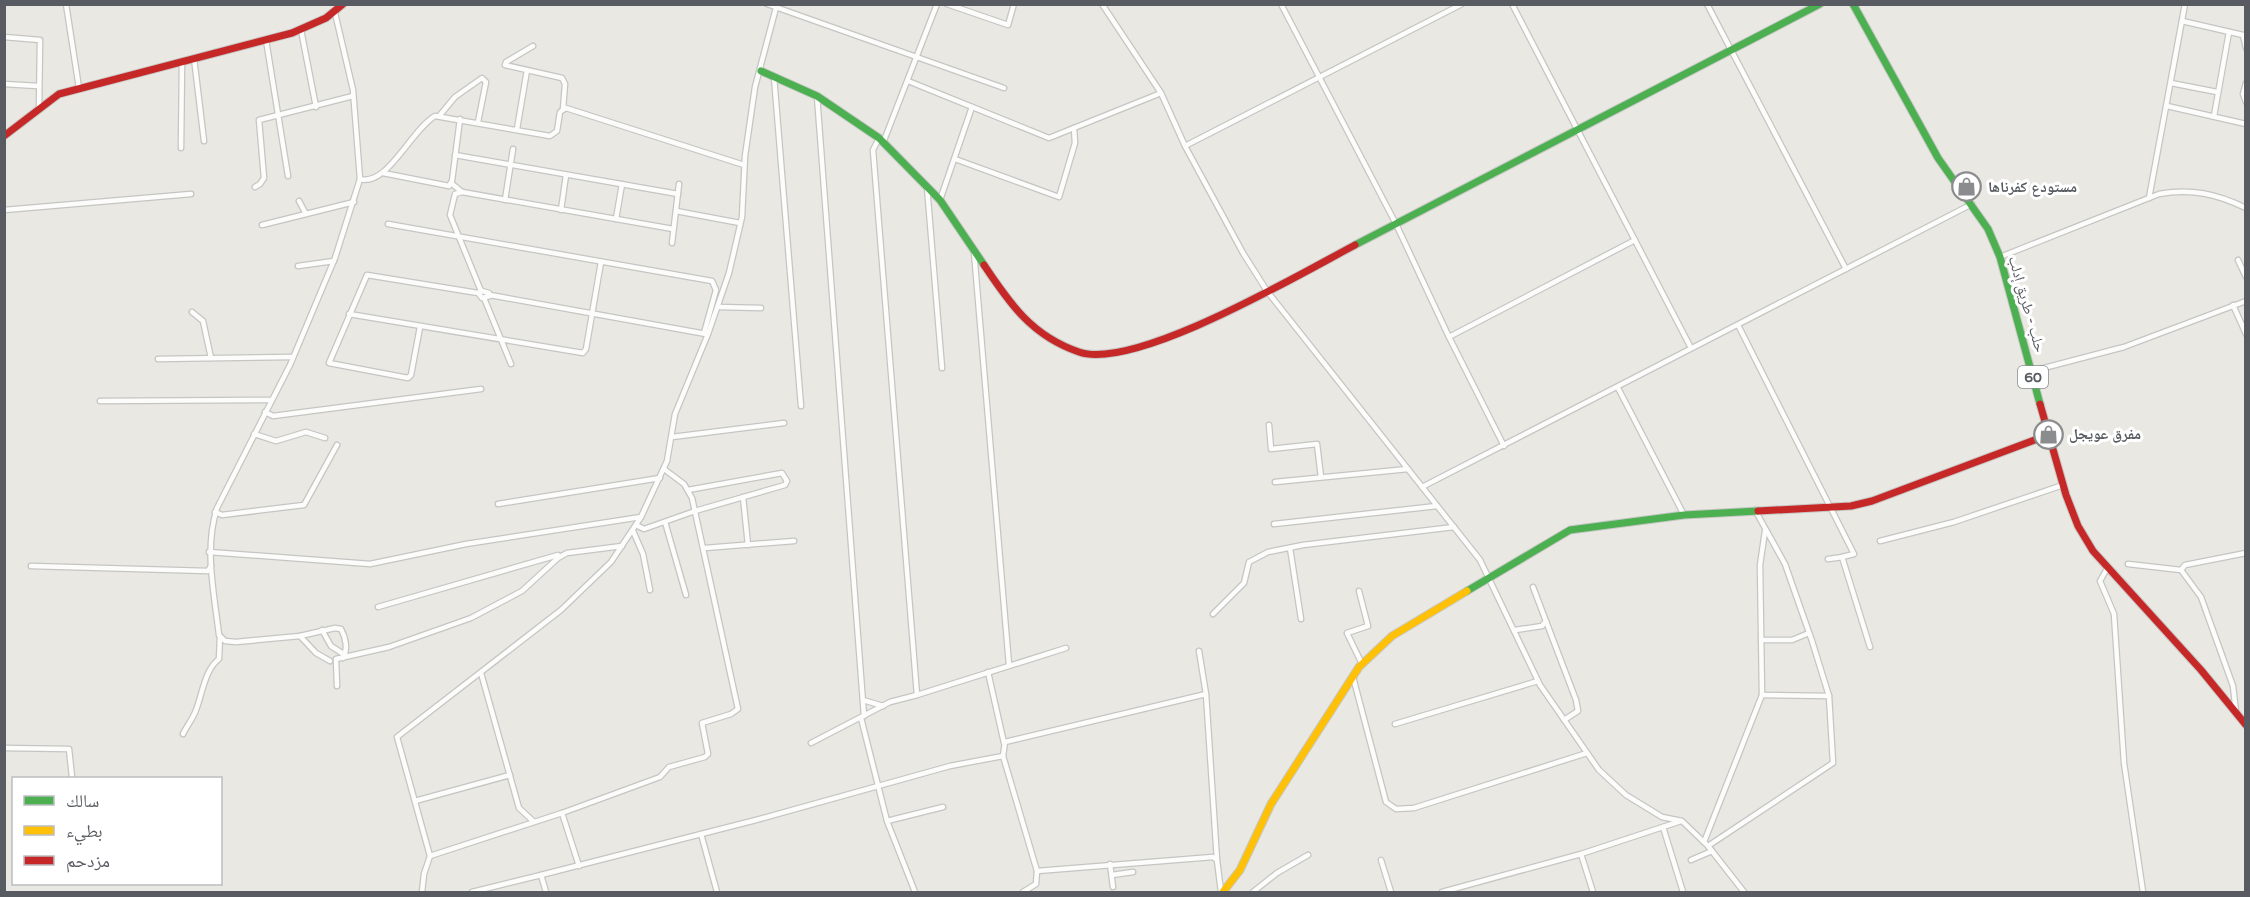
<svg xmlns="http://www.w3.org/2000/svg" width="2250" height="897" viewBox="0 0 2250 897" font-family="'Varela Round','Noto Naskh Arabic',sans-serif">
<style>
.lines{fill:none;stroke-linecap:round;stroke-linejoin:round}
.street-casing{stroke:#c5c6c4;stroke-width:7}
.fast-casing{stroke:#c6c7c6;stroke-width:9}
.slow-casing{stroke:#c6c7c6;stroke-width:9}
.jam-casing{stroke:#c6c7c6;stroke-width:9}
.street{stroke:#fcfcfb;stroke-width:4.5}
.fast{stroke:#4caf50;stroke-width:7}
.slow{stroke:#ffc107;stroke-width:7}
.jam{stroke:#c62828;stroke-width:7}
.labels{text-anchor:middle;stroke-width:6;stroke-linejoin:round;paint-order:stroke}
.shield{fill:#fff;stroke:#8a8c90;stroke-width:1.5}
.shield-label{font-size:14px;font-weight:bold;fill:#585b61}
.poi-label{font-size:15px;font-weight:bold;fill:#585b61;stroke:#fff;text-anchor:start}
.street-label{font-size:15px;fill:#585b61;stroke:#fff}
</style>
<rect width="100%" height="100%" fill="#e9e8e2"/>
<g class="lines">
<defs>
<g id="street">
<polyline points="66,4 79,88"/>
<polyline points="767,4 1004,88"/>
<polyline points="947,4 1008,25 1014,4"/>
<polyline points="1102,4 1161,93 1185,146 1243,253 1267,291 1480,560 1540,685 1599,770 1626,795 1662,817 1682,821 1708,846 1744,892"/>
<polyline points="1281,4 1396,224 1449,337 1504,446"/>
<polyline points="1512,4 1691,348"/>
<polyline points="1707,4 1846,269"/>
<path d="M335,13L353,90L360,179L335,258L290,365L217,508C204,549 214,592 219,635L225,641L236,642L300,636L335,628L341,629C346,638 348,650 343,658"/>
<polyline points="2182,21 2243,35 2246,48"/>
<polyline points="301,30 316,107"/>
<polyline points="4,37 40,40 39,109"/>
<polyline points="266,40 288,176"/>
<polyline points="533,46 506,62 505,65 562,78 565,84 563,109"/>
<polyline points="194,58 204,141"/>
<polyline points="774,77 801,406"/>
<polyline points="908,81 1049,138 1161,93"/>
<polyline points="2171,83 2217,92"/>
<polyline points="2246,83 2243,94 2246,102"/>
<polyline points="4,84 38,86"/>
<polyline points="817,96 864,716"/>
<polyline points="2167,106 2246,124"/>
<polyline points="440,115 455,97 482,78 486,82 478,122"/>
<polyline points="2214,116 2229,32"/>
<polyline points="517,129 527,70"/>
<polyline points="879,138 873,150 917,695"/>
<polyline points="883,143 937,4"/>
<polyline points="1185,146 1462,4"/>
<polyline points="181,148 182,61"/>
<polyline points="455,155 678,194"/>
<polyline points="955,159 1059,197 1075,143 1074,128"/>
<polyline points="383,173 449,186 452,181 460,119"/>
<path d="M360,179C387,187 411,130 435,116L550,136L557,131L560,112L566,108L744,165"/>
<polyline points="451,183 462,192 455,194 450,215 481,291"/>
<polyline points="255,187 260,184 264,178 259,120 353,96"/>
<polyline points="927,187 942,368"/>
<polyline points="462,192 673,229"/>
<polyline points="2149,198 2185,4"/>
<polyline points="505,200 513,149"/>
<polyline points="940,200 972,107"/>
<polyline points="299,201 306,214"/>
<polyline points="4,210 191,194"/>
<polyline points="561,210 566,175"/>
<polyline points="676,211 740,223"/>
<polyline points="616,219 622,184"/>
<polyline points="388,224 712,281 716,290 704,333"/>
<polyline points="262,225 354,202"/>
<polyline points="672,243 679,184"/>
<polyline points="974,252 1009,665"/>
<path d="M2000,257L2159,194C2191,188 2217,194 2246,208"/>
<polyline points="2238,260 2246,277"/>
<polyline points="298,266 334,261"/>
<polyline points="490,295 706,334"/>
<polyline points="484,298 511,364"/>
<polyline points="2233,305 2246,334"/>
<polyline points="718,307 761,308"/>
<polyline points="192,312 203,321 211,358"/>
<polyline points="349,314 583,353 586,349 601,262"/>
<polyline points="1738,325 1854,554 1842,557 1870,647"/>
<polyline points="420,327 411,375 408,378 329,363 367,275 478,293 482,291 489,293 490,296 482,298 478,293"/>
<polyline points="1449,337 1635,240"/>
<polyline points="158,359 292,357"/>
<polyline points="2032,371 2124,347 2246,301"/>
<polyline points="1618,388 1684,515"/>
<polyline points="100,401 271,400"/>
<polyline points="265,412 273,416 481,389"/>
<polyline points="1269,425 1271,449 1317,444 1321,477"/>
<polyline points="254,434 276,441 306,432 325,438"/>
<polyline points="672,437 784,423"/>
<polyline points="1275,482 1408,469"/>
<polyline points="1422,487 1972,204"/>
<polyline points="743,497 748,545"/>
<polyline points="498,504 660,478"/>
<polyline points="215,512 222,515 304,505 337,445"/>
<polyline points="665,522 686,595"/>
<polyline points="1274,524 1437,506"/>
<polyline points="636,525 644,529 695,511 785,485 787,481 782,473 688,490"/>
<polyline points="633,531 643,554 650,590"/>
<polyline points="1880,541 1954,522 2063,485"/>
<polyline points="705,548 794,541"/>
<polyline points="1290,548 1301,619"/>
<polyline points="209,552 370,564 466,544 641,517"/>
<polyline points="1828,559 1843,557"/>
<polyline points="2128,564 2181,570"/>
<polyline points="31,566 208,571 211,566"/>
<polyline points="2108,567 2100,581 2114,614 2124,763 2143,892"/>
<polyline points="1533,587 1576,700 1578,711 1564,720"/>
<polyline points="1359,591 1368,626 1347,633 1362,664"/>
<polyline points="378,607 558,555"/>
<polyline points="1213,614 1244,583 1249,562 1268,552 1303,545 1454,527"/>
<polyline points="322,630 331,646 345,655"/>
<polyline points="1515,630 1542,626 1546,621"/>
<polyline points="300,636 316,653 330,661"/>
<polyline points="1761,640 1792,640 1809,633"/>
<polyline points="1199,651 1206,694"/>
<polyline points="988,672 1004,743"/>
<polyline points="481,673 519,808 533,821"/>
<polyline points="1353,677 1386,802 1396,809 1414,808 1587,753"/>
<polyline points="337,686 336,659 389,647 471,618 522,591 558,558 567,553 622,546"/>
<polyline points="1762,695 1829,696"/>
<polyline points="863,700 883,706"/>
<polyline points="2236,712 2233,686 2201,597 2181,570 2185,565 2246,553"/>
<polyline points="861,718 887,821 915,892"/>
<polyline points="1395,724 1538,681"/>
<path d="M183,734C186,727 193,719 196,710C202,695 205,669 219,659L220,636"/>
<polyline points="811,743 890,702 917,695 1066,648"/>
<polyline points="4,748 69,749 72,777"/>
<polyline points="415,801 510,775"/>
<polyline points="562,813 430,856 397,737 561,610 611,562 641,517 667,461 675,414 708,334 729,273 742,217 745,156 755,87 777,4"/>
<polyline points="887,821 943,807"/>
<polyline points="1663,827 1683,892"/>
<polyline points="701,834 717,892"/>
<polyline points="1704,842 1762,695 1760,565 1765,531"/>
<polyline points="1708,846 1833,763 1829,696 1812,641 1785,564 1755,510"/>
<polyline points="1581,854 1593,892"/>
<polyline points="1381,860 1391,892"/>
<polyline points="1691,860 1712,851"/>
<polyline points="1110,864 1113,887"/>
<polyline points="579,866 562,813 660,777 669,767 705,757 708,754 702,723 731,714 738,709 692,498 684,484 664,469"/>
<polyline points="1037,871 1213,857 1217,860 1221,892"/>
<polyline points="1112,875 1133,872"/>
<polyline points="422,892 424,874 430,856"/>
<polyline points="472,892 541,875"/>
<polyline points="546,892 541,875 756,820 950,766 1003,756"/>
<polyline points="1023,892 1036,884 1037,871 1003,756 1005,742 1206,694 1217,860"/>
<polyline points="1253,892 1277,873 1308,855"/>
<polyline points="1442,892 1581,854 1681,821"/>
</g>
<g id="fast">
<polyline points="1853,4 1938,158 1988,229 2000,257 2040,404"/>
<polyline points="761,71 817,96 879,138 940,200 984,265"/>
<polyline points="1355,245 1820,4"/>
<polyline points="1467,591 1570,530 1684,515 1758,511"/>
</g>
<polyline id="slow" points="1223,892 1240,870 1271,804 1359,667 1392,636 1467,591"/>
<g id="jam">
<polyline points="4,136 59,94 292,33 326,18 343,4"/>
<path d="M984,265C1010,304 1032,336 1079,352C1135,371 1300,274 1355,245"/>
<polyline points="2040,404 2066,495 2078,526 2093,551 2201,670 2246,725"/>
<polyline points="1758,511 1851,506 1872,501 2048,435"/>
</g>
</defs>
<!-- street casing -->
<use href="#street" class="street-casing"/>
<!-- fast casing -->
<use href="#fast" class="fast-casing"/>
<!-- slow casing -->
<use href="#slow" class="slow-casing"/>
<!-- jam casing -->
<use href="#jam" class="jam-casing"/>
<!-- street -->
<use href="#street" class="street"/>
<!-- fast -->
<use href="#fast" class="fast"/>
<!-- slow -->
<use href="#slow" class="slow"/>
<!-- jam -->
<use href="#jam" class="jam"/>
</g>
<!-- icons -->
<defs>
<symbol id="shop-ring" viewBox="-11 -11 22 22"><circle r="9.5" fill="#fff" stroke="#8b8c8e" stroke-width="1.5"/><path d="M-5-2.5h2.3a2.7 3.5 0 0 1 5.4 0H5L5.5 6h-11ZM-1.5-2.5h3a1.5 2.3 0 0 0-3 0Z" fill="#8b8c8e"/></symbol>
</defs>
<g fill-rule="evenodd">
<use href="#shop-ring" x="1950" y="170" width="33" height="33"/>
<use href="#shop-ring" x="2032" y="418" width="33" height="33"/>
</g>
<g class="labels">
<!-- shield labels -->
<rect class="shield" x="2018" y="366" width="30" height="22" rx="4.5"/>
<g class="shield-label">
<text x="2033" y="382">60</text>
</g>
<!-- poi labels -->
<g class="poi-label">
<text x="1988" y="192">مستودع كفرناها</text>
<text x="2069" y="439">مفرق عويجل</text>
</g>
<!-- street labels -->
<g class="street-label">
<text transform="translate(2027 304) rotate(74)" y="5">حلب - طريق إدلب</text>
</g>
</g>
<!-- border -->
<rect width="2250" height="897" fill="none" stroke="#585b61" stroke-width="12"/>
<!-- legend -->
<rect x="12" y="777" width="210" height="108" fill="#ffffff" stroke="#bcbdc0" stroke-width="1.5"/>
<rect x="24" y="796" width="30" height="9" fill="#4caf50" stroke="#bcbdc0" stroke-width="1.5"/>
<text x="66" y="807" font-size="18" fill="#585b61">سالك</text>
<rect x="24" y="826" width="30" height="9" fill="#ffc107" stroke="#bcbdc0" stroke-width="1.5"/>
<text x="66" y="837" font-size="18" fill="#585b61">بطيء</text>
<rect x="24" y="856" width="30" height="9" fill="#c62828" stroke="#bcbdc0" stroke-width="1.5"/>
<text x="66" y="867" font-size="18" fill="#585b61">مزدحم</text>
</svg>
